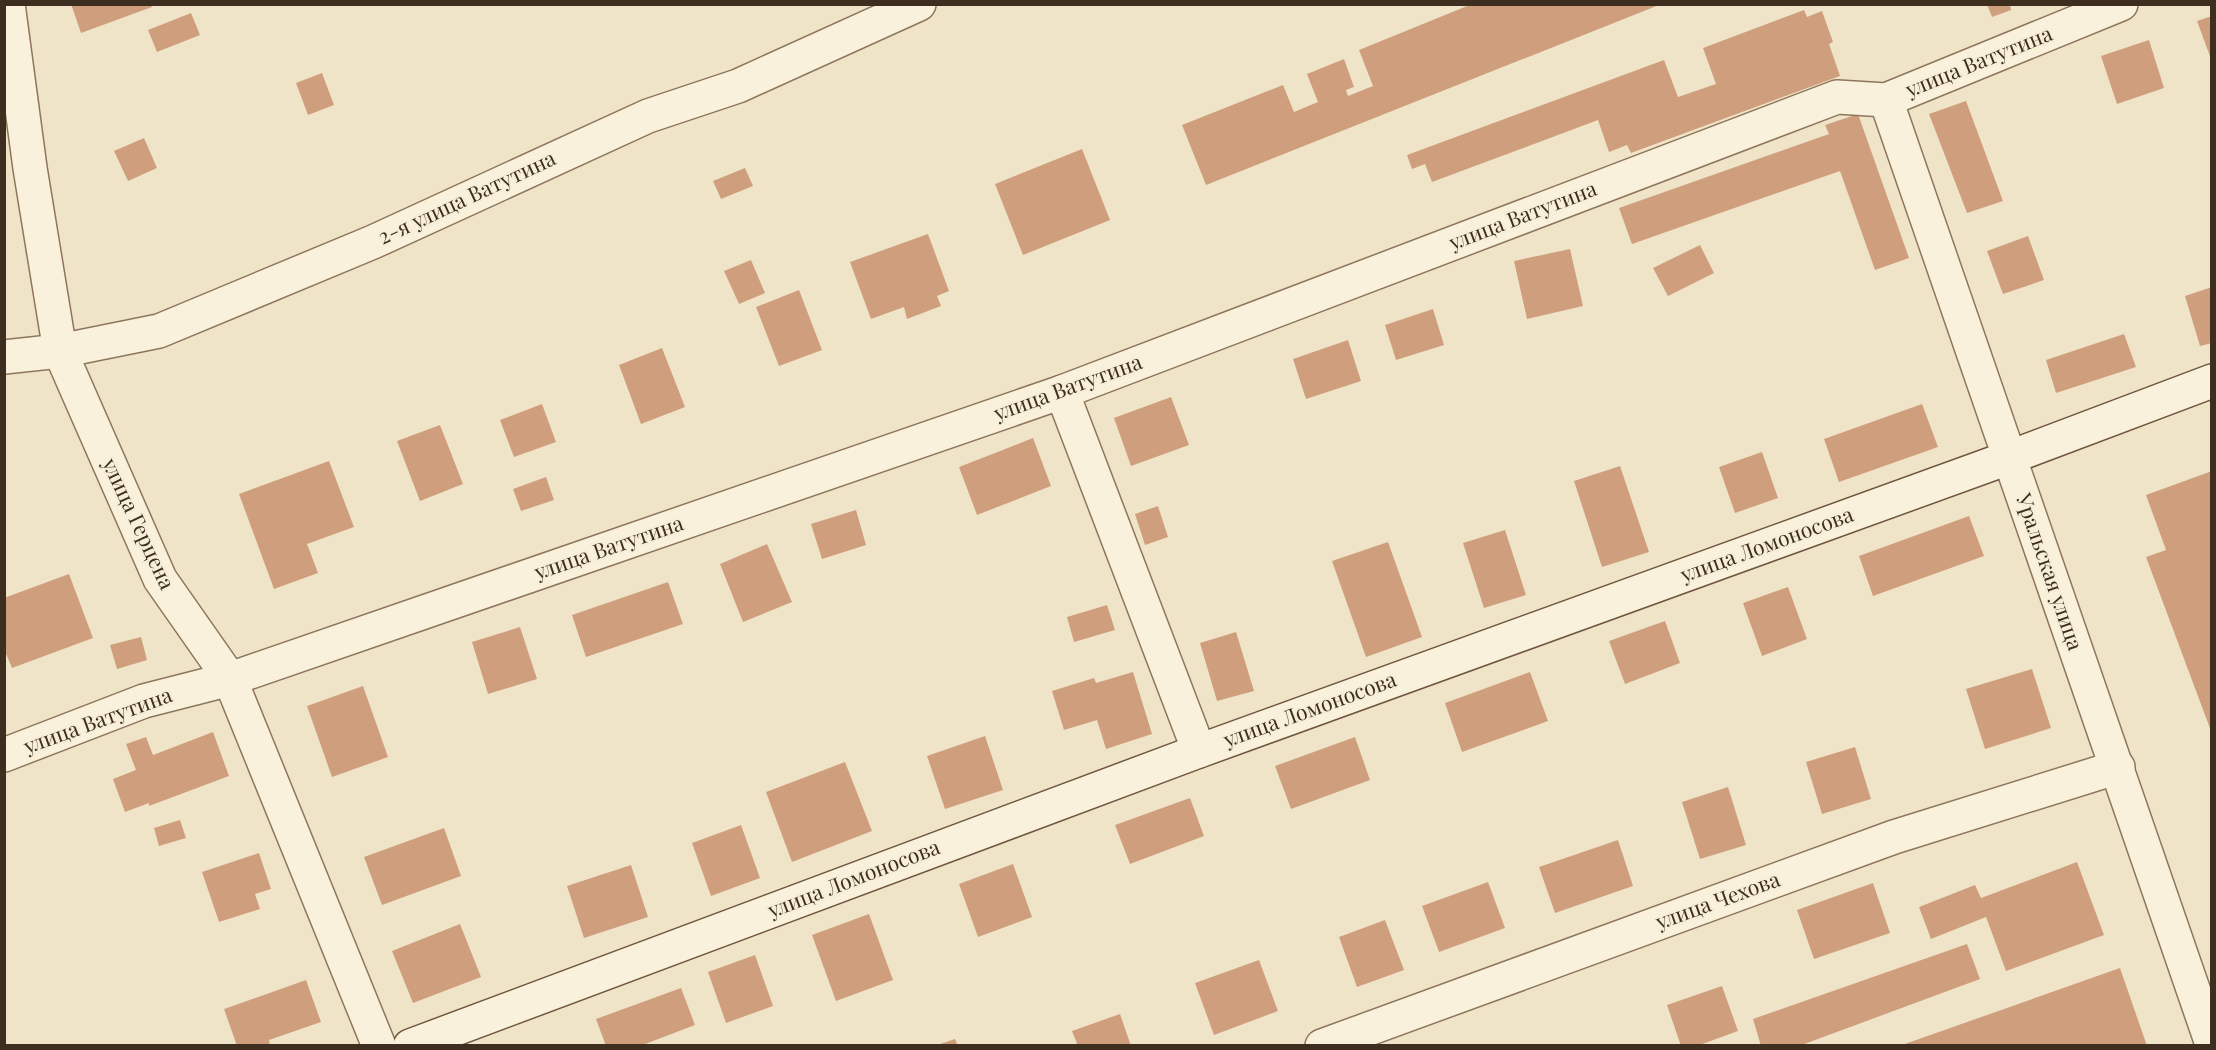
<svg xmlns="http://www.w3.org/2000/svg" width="2216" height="1050" viewBox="0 0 2216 1050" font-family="'Playfair Display',serif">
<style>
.building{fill:#cf9f7d}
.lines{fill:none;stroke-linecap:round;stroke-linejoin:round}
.street-casing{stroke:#8d765c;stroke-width:36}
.secondary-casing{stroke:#6f573f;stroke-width:36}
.street{stroke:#faf1dc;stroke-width:33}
.secondary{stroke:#faf1dc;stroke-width:33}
.labels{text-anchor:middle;stroke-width:4.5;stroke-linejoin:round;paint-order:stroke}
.street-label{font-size:21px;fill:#3d2e20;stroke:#f7eed8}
</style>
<rect width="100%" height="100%" fill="#f0e4c8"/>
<!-- building -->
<g class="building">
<polygon points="71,4 151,4 152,7 81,33"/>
<polygon points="1472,4 1659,5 1206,185 1182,125 1283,85 1294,112 1318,102 1307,74 1344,59 1354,87 1346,90 1348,96 1373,86 1359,50"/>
<polygon points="1987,4 2010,4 2011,10 1992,17"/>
<polygon points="1804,10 1807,17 1822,11 1833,42 1829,44 1840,76 1631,153 1627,145 1609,152 1598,120 1432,182 1425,164 1412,169 1407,155 1664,60 1678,97 1716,84 1703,48"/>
<polygon points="191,13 200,35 157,52 148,30"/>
<polygon points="2212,16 2212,59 2211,59 2197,21"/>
<polygon points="2149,40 2164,88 2117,104 2101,56"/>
<polygon points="322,73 334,105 308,115 296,83"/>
<polygon points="1966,101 2003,201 1967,213 1929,114"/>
<polygon points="1858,114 1909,258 1875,270 1840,171 1632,244 1619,208 1829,134 1825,125"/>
<polygon points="144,138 157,168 128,181 114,151"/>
<polygon points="1082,149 1110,220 1023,255 995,184"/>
<polygon points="745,168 753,186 721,199 713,181"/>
<polygon points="928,234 949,291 937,296 941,306 907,319 904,307 871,319 850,262"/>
<polygon points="2028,236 2044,280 2003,294 1987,251"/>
<polygon points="1700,245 1714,273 1668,296 1653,268"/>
<polygon points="1570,249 1583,306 1527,319 1514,261"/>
<polygon points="751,260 765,293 739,304 724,271"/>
<polygon points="2212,287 2212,343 2200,346 2185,296"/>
<polygon points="799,290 822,350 779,366 756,307"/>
<polygon points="1433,309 1444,345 1396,360 1385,325"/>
<polygon points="2124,334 2136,367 2056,393 2046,360"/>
<polygon points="1348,340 1361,381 1306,399 1293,359"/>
<polygon points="662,348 685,407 641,424 619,365"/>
<polygon points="1171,397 1189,445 1131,466 1114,418"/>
<polygon points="542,404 556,442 514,457 500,420"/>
<polygon points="1922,404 1938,447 1839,482 1824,439"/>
<polygon points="440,425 463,484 420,501 397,441"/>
<polygon points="1033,438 1051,486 977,515 959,467"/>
<polygon points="1762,452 1778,498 1735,513 1719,467"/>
<polygon points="329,461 354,527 307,544 318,573 274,589 239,494"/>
<polygon points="1620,466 1649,552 1602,567 1574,481"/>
<polygon points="2212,471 2212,731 2211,731 2146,557 2166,550 2146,495"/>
<polygon points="546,477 554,500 521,511 513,489"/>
<polygon points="1158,506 1168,537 1145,545 1135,514"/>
<polygon points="856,510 866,545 822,559 811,524"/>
<polygon points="1969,516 1984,556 1873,596 1859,556"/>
<polygon points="1505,530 1526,595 1484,608 1463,543"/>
<polygon points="1388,542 1422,637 1366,657 1332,561"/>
<polygon points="767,544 792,602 743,622 720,564"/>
<polygon points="69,574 93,638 12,668 4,649 4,598"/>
<polygon points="668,582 683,624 586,657 572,615"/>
<polygon points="1788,587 1807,639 1762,656 1743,603"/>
<polygon points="1107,605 1115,630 1074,642 1067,617"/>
<polygon points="1665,621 1680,663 1625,684 1609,641"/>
<polygon points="520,627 537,679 488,694 472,642"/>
<polygon points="1236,632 1254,691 1217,701 1200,643"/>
<polygon points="141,637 147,660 117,669 110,645"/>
<polygon points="2032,669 2051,728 1985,749 1966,689"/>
<polygon points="1133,672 1152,734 1106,749 1097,720 1064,730 1052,691 1094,678 1096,683"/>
<polygon points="1530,672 1548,721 1462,752 1445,703"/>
<polygon points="363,686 388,757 332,777 307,706"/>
<polygon points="213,732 229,776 149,806 149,803 125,812 113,779 136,770 126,744 146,737 153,755"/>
<polygon points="985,736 1003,790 945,809 927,756"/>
<polygon points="1355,737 1370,780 1291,809 1275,766"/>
<polygon points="1855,747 1871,799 1822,814 1806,762"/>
<polygon points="845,762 872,831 792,862 766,792"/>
<polygon points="1728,787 1746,845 1700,859 1682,802"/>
<polygon points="1190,798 1204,836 1130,864 1115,825"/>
<polygon points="180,820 186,838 159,846 154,828"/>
<polygon points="741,825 760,878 711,896 692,843"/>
<polygon points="444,828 461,876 382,905 364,857"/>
<polygon points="1618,840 1633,886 1555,913 1539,867"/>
<polygon points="259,853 271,889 255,894 260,909 219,922 202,872"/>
<polygon points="2077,862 2104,935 2006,971 1986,917 1931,939 1919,907 1975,885 1981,898"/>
<polygon points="1013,864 1032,917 978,937 959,884"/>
<polygon points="631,865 648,917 584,938 567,886"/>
<polygon points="1488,882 1505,928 1439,952 1422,906"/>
<polygon points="1873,883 1890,933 1814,959 1797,910"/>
<polygon points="869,914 893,980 836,1001 812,935"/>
<polygon points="1385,920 1404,970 1357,987 1339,937"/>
<polygon points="460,924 481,977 413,1003 392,951"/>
<polygon points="1967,944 1980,979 1799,1046 1761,1046 1753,1019"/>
<polygon points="755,955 773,1006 726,1023 708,972"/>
<polygon points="1259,960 1278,1011 1214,1035 1195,983"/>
<polygon points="2120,968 2147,1046 1902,1046 1902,1045"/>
<polygon points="306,980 321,1022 269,1040 270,1046 237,1046 224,1009"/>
<polygon points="1722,986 1738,1031 1697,1046 1681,1046 1667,1005"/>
<polygon points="681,988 695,1025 640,1046 606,1046 596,1019"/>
<polygon points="1120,1014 1131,1046 1078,1046 1072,1031"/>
<polygon points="955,1039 958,1046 937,1046 937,1045"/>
</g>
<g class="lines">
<defs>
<g id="street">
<polyline points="8,4 30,168 60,351 160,579 230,679 379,1046"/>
<polyline points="1886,100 2212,1044"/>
<polyline points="4,357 60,351 159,331 373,242 648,116 738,86 919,4"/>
<polyline points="1062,392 1199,751"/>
<polyline points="4,755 144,701 230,679 1062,392 1837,97 1886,100 2121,4"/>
<polyline points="1322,1046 1894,837 2118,767"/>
</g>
<polyline id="secondary" points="410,1046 1199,751 2008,458 2212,381"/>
</defs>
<!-- street casing -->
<use href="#street" class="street-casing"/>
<!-- secondary casing -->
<use href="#secondary" class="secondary-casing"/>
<!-- street -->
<use href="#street" class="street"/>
<!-- secondary -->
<use href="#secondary" class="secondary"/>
</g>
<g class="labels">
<!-- street labels -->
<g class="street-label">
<text transform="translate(1979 62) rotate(-22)" y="7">улица Ватутина</text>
<text transform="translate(467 198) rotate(-25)" y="7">2-я улица Ватутина</text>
<text transform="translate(1523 216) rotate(-21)" y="7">улица Ватутина</text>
<text transform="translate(1068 388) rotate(-20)" y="7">улица Ватутина</text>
<text transform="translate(138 524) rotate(65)" y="7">улица Герцена</text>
<text transform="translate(1767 545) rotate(-20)" y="7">улица Ломоносова</text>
<text transform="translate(609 548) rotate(-19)" y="7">улица Ватутина</text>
<text transform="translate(2049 572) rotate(71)" y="7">Уральская улица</text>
<text transform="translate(1310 710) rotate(-20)" y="7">улица Ломоносова</text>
<text transform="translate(98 721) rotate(-20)" y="7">улица Ватутина</text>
<text transform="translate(854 879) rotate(-21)" y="7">улица Ломоносова</text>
<text transform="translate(1718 901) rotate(-20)" y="7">улица Чехова</text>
</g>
</g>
<!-- border -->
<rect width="2216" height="1050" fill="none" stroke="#3d2e20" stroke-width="12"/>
</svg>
